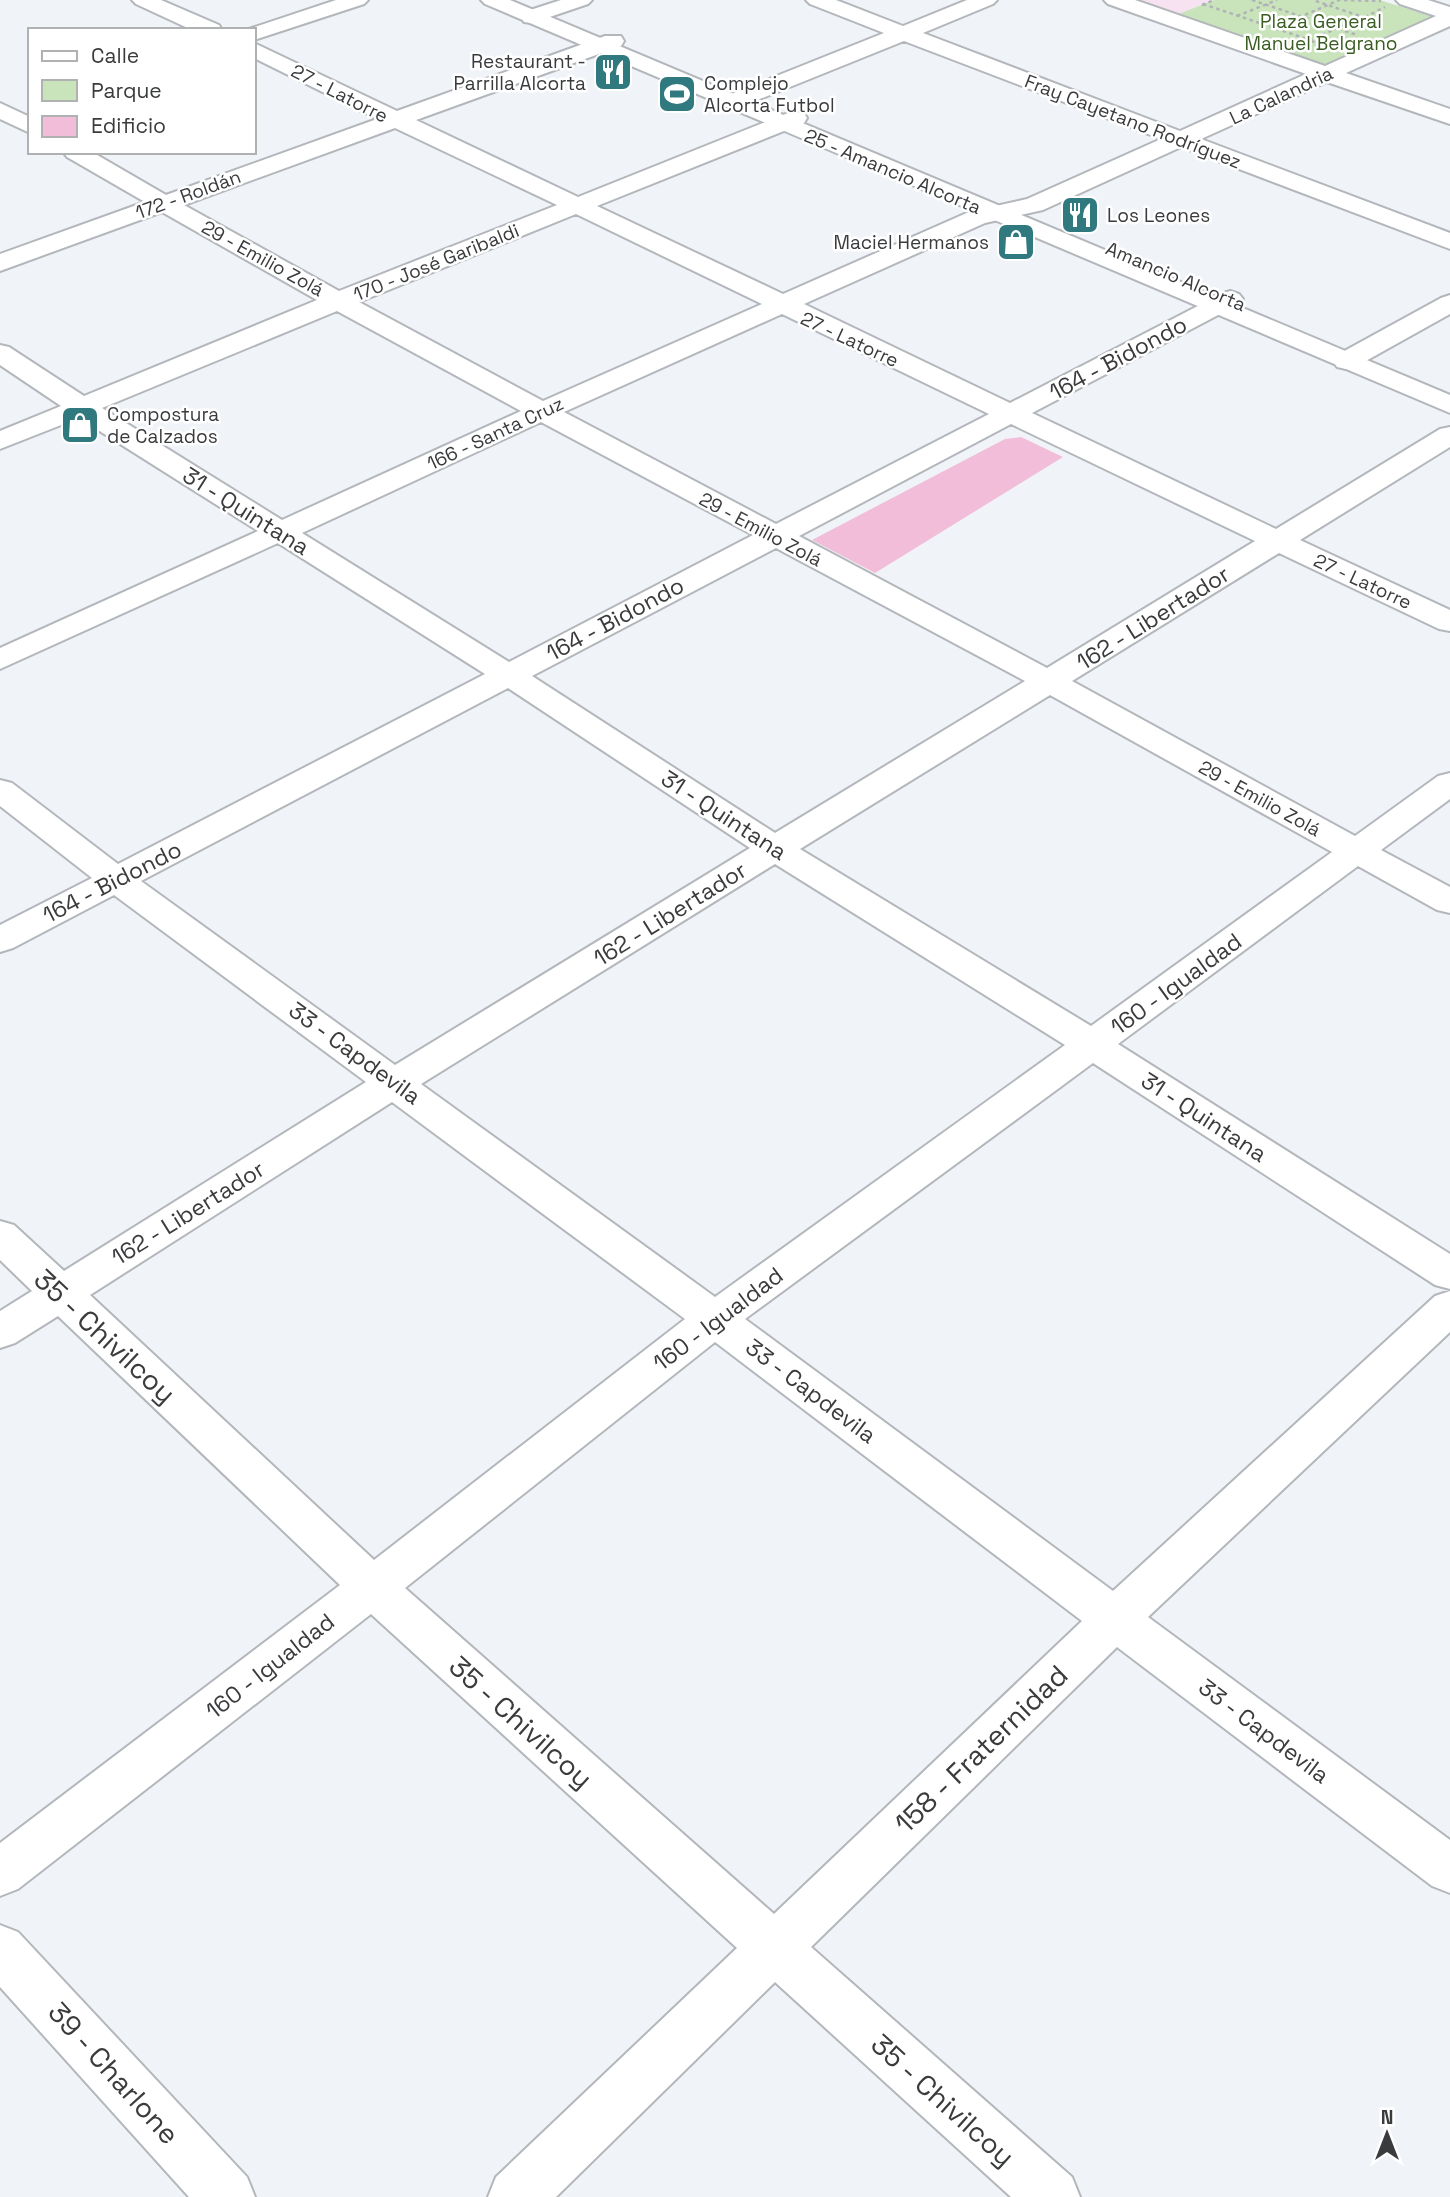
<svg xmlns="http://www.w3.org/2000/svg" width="1450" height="2197" viewBox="0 0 1450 2197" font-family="'Space Grotesk',sans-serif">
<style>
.education{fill:#f7e2f1}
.green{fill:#c9e4ba}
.building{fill:#f1bdd8}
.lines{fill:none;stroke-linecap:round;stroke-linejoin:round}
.minor-casing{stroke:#b3b7bb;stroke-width:4}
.major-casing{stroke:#b3b7bb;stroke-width:4}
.path{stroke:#b0b3b7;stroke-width:2.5;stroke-dasharray:3.5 3.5;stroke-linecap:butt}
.minor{fill:#fff;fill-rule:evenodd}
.major{fill:#fff;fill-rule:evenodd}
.labels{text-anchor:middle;stroke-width:5;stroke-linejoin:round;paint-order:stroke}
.far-park-label{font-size:19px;fill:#395d20;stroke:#fff}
.far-poi-label{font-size:19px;fill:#3a3b3d;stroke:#fff;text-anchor:start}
.far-street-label{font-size:19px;fill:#3a3b3d;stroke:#fff}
.street-label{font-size:23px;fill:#3a3b3d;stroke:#fff}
.near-street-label{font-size:28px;fill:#3a3b3d;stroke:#fff}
</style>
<rect width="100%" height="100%" fill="#f0f4f9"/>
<!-- education -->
<polygon class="education" points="1132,0 1214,0 1176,15"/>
<!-- green -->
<polygon class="green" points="1214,0 1380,0 1433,17 1322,66 1176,15"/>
<!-- building -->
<polygon class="building" points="1021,437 1063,457 875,573 812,540 1005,439"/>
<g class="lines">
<defs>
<g id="minor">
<polygon points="132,0 161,0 219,25 222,30 192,30 136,4"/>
<polygon points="336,0 368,0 364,4 254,40 254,30 246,30"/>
<polygon points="561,0 592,0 588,4 532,23 524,22 521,17 524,12"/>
<path d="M806,0H836L903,26L967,0H997L993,4L923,33L1180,131L1306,74L1108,4L1104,0H1135L1325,66L1436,16L1400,4L1396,0H1428L1450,7V26L1346,73L1450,109V124L1327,82L1201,139L1450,233V249L1181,147L1043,210L985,223L804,304L1010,403L1221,294L1230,291L1239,294L1243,299L1239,304L1032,413L1276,529L1440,429L1450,427V447L1300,540L1450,610V631L1439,629L1279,553L1072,681L1355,836L1438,776L1450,773V799L1381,850L1450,887V913L1437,910L1358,866L1118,1044L1450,1254V1289L1435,1285L1093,1063L745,1319L1113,1591L1435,1296L1450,1291V1332L1148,1617L1450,1840V1893L1432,1886L1117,1647L811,1947L1072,2177L1080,2197H1011L775,1982L556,2197H488L496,2177L737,1948L371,1614L18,1889L0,1896V1843L340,1585L58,1316L15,1343L0,1348V1311L32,1291L0,1260V1221L14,1225L64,1271L366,1082L114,895L13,948L0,952V925L92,878L0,806V780L12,783L118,864L485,674L278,543L0,669V648L258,531L79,418L0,449V431L61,406L0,365V345L9,347L84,396L317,300L162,212L0,271V254L145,202L67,157L63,152H92L166,195L377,119L254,58V43L397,111L605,36H621L624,41L621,46L416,120L578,197L788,113H804L807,118L804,123L597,206L783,294L969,212L1027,199L1161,139L904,41L740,107H724L721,102L724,97L884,33L810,4ZM395,128L557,205L339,291L184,205ZM576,214L762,304L543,401L359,302ZM337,311L521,411L282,520L102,408ZM782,314L989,414L776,524L564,412ZM541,422L753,535L509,662L302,533ZM1011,424L1255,541L1047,668L799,536ZM776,548L1025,681L775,833L532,676ZM508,688L750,848L395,1065L141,881ZM1050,695L1332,852L1091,1026L800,849ZM775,864L1065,1045L715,1297L421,1084ZM392,1102L685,1319L374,1560L90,1295ZM715,1342L1082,1621L774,1914L405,1588Z"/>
<polygon points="0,103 30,117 30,133 0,119"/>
<polygon points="1450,295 1450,314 1355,367 1346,369 1337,367 1333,361 1337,355 1441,298"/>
<polygon points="0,1925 18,1932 247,2177 255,2197 189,2197 0,1987"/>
</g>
<polygon id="major" points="481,0 510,0 1450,395 1450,413 485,4"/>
</defs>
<!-- minor casing -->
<use href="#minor" class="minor-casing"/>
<!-- major casing -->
<use href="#major" class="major-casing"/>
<!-- path -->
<g class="path">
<polyline points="1252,0 1357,35"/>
<polyline points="1203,4 1310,40 1363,17 1313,0"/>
<polyline points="1202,5 1214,0"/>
<polyline points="1237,16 1277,0"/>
<polyline points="1363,17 1382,24"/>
<polyline points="1365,17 1385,7"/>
<polyline points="1273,29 1339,0 1381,1"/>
<polyline points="1311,41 1329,47"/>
</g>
<!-- minor -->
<use href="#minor" class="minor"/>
<!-- major -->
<use href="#major" class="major"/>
</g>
<!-- icons -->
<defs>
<symbol id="restaurant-square" viewBox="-11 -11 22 22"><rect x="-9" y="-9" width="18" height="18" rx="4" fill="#30797f" stroke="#fff"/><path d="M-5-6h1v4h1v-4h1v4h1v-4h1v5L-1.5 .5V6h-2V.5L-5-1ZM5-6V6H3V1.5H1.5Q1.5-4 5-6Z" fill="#fff"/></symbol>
<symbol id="stadium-square" viewBox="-11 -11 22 22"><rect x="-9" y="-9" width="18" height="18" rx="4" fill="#30797f" stroke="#fff"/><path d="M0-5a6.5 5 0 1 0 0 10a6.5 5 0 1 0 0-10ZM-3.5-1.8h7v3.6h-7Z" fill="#fff"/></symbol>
<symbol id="shop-square" viewBox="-11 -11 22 22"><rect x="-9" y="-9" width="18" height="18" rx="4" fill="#30797f" stroke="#fff"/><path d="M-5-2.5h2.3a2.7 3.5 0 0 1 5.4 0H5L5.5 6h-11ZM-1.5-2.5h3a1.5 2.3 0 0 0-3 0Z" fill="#fff"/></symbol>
</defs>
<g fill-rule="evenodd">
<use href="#restaurant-square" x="591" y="50" width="44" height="44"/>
<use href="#stadium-square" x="655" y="72" width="44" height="44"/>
<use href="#restaurant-square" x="1058" y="193" width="44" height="44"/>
<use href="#shop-square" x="994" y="220" width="44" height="44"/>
<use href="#shop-square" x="58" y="403" width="44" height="44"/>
</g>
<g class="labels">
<!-- far-park labels -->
<g class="far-park-label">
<text x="1321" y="28">Plaza General<tspan x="1321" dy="22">Manuel Belgrano</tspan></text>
</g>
<!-- far-poi labels -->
<g class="far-poi-label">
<text x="586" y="68" text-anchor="end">Restaurant -<tspan x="586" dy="22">Parrilla Alcorta</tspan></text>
<text x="704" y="90">Complejo<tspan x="704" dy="22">Alcorta Futbol</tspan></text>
<text x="1107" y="222">Los Leones</text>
<text x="989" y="249" text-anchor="end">Maciel Hermanos</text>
<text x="107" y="421">Compostura<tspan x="107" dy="22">de Calzados</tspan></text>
</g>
<!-- far-street labels -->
<g class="far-street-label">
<text transform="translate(340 93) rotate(27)" y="7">27 - Latorre</text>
<text transform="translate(1281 95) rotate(-25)" y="7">La Calandria</text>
<text transform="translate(1133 121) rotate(21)" y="7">Fray Cayetano Rodríguez</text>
<text transform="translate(893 171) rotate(23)" y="7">25 - Amancio Alcorta</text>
<text transform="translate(188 194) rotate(-20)" y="7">172 - Roldán</text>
<text transform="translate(263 258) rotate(29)" y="7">29 - Emilio Zolá</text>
<text transform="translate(436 262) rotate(-22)" y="7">170 - José Garibaldi</text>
<text transform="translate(1176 276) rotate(23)" y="7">Amancio Alcorta</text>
<text transform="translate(850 339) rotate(25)" y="7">27 - Latorre</text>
<text transform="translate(495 433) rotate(-25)" y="7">166 - Santa Cruz</text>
<text transform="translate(761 529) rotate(28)" y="7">29 - Emilio Zolá</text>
<text transform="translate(1363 581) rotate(25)" y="7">27 - Latorre</text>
<text transform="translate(1260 798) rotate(29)" y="7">29 - Emilio Zolá</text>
</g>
<!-- street labels -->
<g class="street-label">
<text transform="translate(1118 358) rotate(-28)" y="8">164 - Bidondo</text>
<text transform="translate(246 511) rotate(32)" y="8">31 - Quintana</text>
<text transform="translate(1153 618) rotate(-32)" y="8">162 - Libertador</text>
<text transform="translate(615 619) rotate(-28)" y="8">164 - Bidondo</text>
<text transform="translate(724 815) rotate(33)" y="8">31 - Quintana</text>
<text transform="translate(112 882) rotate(-27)" y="8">164 - Bidondo</text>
<text transform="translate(670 914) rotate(-32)" y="8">162 - Libertador</text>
<text transform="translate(1176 984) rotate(-36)" y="8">160 - Igualdad</text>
<text transform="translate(355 1053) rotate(36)" y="8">33 - Capdevila</text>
<text transform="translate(1204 1117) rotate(33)" y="8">31 - Quintana</text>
<text transform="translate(188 1213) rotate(-32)" y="8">162 - Libertador</text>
<text transform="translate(718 1319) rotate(-37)" y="8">160 - Igualdad</text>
<text transform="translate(811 1391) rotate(37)" y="8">33 - Capdevila</text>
<text transform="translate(270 1666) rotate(-38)" y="8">160 - Igualdad</text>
<text transform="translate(1264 1731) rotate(37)" y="8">33 - Capdevila</text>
</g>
<!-- near-street labels -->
<g class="near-street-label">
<text transform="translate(105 1336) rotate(43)" y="10">35 - Chivilcoy</text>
<text transform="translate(521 1722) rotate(42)" y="10">35 - Chivilcoy</text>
<text transform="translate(981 1749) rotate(-44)" y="10">158 - Fraternidad</text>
<text transform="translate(114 2073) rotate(48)" y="10">39 - Charlone</text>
<text transform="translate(943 2100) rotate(42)" y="10">35 - Chivilcoy</text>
</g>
</g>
<!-- legend -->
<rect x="28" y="28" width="228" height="126" fill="#ffffff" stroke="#b0b1b1" stroke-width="2"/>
<rect x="42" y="51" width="35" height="10" fill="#ffffff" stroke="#b0b1b1" stroke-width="2"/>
<text x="91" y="63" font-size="21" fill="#3a3b3d">Calle</text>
<rect x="42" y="80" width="35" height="21" fill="#c9e4ba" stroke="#b0b1b1" stroke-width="2"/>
<text x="91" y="98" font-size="21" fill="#3a3b3d">Parque</text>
<rect x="42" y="116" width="35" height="21" fill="#f1bdd8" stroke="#b0b1b1" stroke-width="2"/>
<text x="91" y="133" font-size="21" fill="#3a3b3d">Edificio</text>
<!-- north arrow -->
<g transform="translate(1387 2134)" stroke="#ffffff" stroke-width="5" paint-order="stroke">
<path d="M0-5L12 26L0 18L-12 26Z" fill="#3a3b3d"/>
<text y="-10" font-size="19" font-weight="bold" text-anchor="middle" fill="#3a3b3d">N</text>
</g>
</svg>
